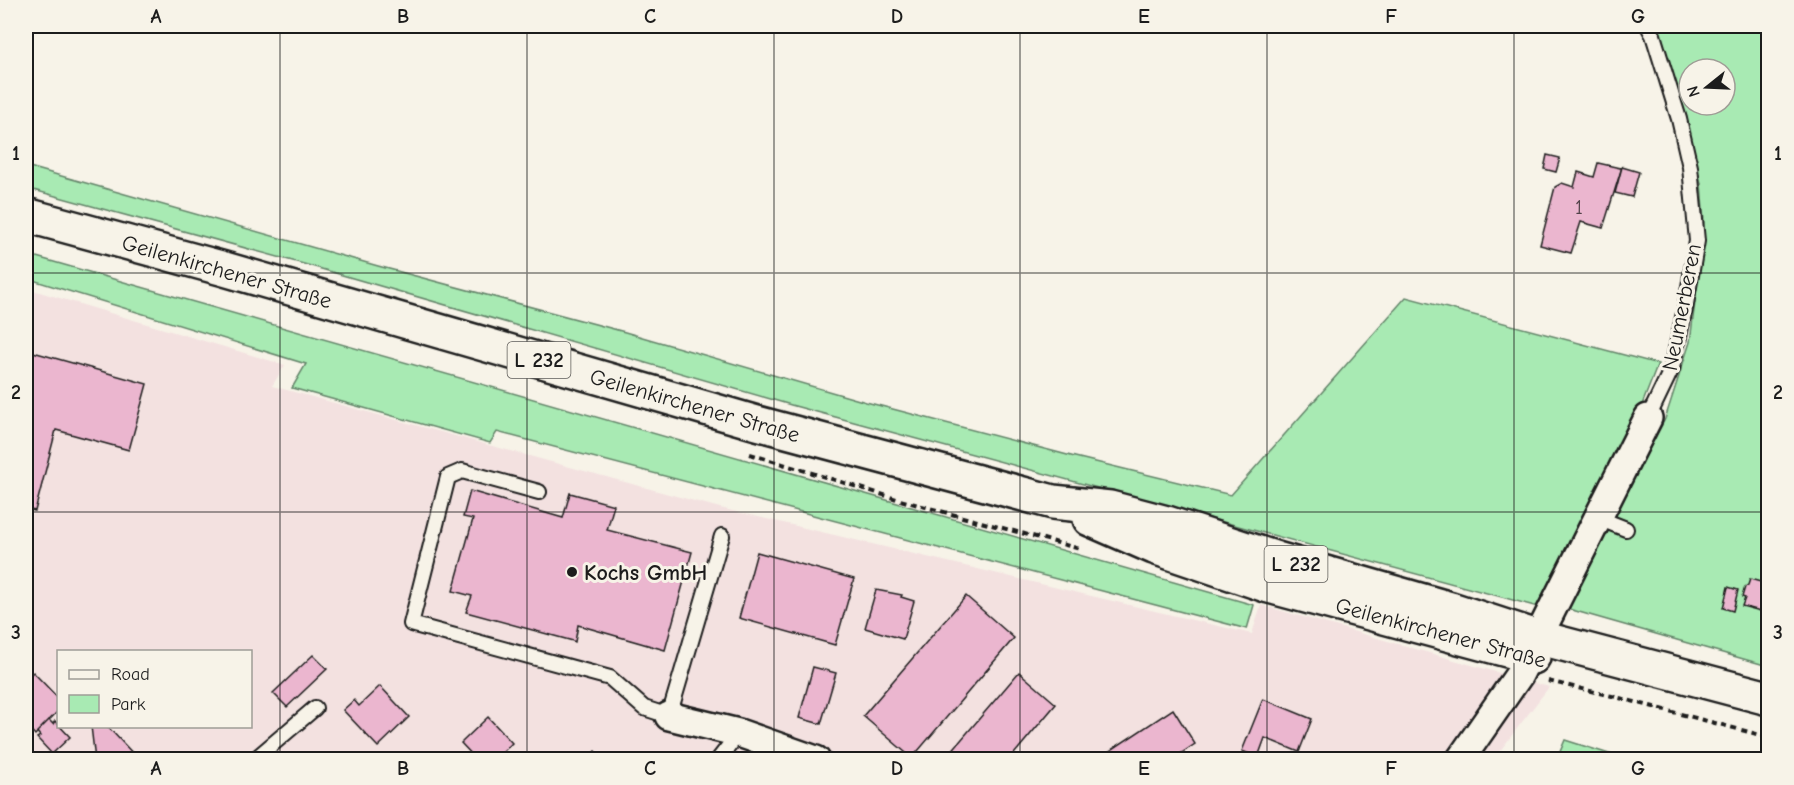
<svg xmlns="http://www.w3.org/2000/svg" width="1794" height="785" viewBox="0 0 1794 785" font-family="'Comic Neue',sans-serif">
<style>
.built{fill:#f3e1e0;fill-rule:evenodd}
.green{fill:#a8eab3;stroke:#628368;stroke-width:1.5;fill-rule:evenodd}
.building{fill:#ebb6cf;stroke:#1c1c1c;stroke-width:1.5}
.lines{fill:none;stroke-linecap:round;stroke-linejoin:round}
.lane-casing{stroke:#1c1c1c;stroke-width:18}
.street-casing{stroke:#1c1c1c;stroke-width:32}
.primary-casing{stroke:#1c1c1c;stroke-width:38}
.path{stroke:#1c1c1c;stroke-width:4;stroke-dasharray:6 4.5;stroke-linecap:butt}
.lane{stroke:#f7f3e8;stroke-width:14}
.street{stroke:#f7f3e8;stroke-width:27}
.primary{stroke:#f7f3e8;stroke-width:33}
.grid{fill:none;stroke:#1c1c1c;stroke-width:1.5;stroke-opacity:0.55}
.poi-dot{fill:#1c1c1c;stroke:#f7f3e8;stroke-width:2}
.labels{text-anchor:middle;stroke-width:6;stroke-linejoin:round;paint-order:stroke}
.number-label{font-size:20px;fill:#504249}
.shield{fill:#f7f3e8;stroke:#5e5c59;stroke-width:1.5}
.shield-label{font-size:21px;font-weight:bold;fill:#1c1c1c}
.street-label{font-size:22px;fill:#1c1c1c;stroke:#f7f3e8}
.poi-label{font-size:22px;font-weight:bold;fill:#1c1c1c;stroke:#f7f3e8;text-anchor:start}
.neatline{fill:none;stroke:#1c1c1c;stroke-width:2}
.grid-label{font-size:20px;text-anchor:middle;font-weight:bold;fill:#1c1c1c}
</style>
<rect width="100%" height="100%" fill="#f7f3e8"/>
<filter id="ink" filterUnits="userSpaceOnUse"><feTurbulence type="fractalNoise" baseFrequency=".0167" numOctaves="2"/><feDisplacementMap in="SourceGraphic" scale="12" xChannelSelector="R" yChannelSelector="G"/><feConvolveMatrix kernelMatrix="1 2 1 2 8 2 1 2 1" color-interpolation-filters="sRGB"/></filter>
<g filter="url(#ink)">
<!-- built -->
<path class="built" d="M26,288L285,365L272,386L720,508L1252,634L1261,605L1549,687L1493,760L26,759ZM58,652H250V726H58Z"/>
<!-- green -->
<g class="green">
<path d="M1654,26H1768V666L1565,608L1665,419L1690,342L1701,254L1704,222L1701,183L1678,90ZM1689,69H1725V105H1689Z"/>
<polygon points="26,166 378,266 625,332 866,402 1075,457 1231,495 1406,297 1658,364 1623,453 1542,608 791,405 311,266 26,188"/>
<polygon points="26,254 1254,605 1247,629 497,432 490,443 292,388 306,364 26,278"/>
<polygon points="1565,740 1625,759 1557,759"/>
</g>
<!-- building -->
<g class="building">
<polygon points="1547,155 1560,158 1556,172 1544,169"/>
<polygon points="1598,163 1620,168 1622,167 1603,228 1581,222 1571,253 1540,245 1555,187 1562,183 1574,187 1578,172 1594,177"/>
<polygon points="1622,167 1639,172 1632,197 1615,193"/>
<polygon points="26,350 147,384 129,450 56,430 35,511 26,509"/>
<polygon points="470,491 563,518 570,493 614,505 607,530 692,552 665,650 578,625 575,642 573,641 466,612 472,596 453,591 473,519 463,517"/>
<polygon points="757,552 854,579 835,645 739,618"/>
<polygon points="1750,579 1768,584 1768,613 1742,606 1745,598 1742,597 1745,587 1748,585"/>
<polygon points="1728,587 1738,590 1733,611 1723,608"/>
<polygon points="876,590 902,595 901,597 914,601 903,639 865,628"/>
<polygon points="966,596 1014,638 912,758 863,716"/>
<polygon points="313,655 327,669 287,707 273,693"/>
<polygon points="813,667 836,673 821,724 799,718"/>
<polygon points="33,672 58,698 58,711 35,735 26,725 26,679"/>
<polygon points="1019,672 1056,704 1009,760 944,760"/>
<polygon points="380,686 409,717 378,747 343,710 354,700 359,706"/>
<polygon points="1263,699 1312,719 1299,752 1265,738 1258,757 1242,751"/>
<polygon points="1173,709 1195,744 1171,760 1096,760"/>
<polygon points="488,717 512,743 495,760 477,760 461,743"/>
<polygon points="49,720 53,724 55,721 70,737 52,754 37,738 40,736 37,732"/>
<polygon points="91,726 107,726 139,760 95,760"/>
<polygon points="595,751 604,760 586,760"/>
</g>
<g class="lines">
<defs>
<g id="lane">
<polyline points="1648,26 1653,35 1679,119 1690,167 1697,241 1686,304 1672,368 1648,418"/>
<polyline points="539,492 462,471 448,477 411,624 610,678 644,708 669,716 722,536"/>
<polyline points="1598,518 1626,529"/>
<polyline points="254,760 315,708"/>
<polyline points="718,760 739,733"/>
</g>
<g id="street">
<polyline points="669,716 739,733 816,760"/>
<polyline points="1460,760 1519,675 1648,418"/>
</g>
<g id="primary">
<polyline points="26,215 221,268 757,423 1053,502 1110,508 1167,523 1277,559 1451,609 1537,637 1768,698"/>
<polyline points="1090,519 1154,547 1269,586 1533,657"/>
</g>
</defs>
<!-- lane casing -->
<use href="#lane" class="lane-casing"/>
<!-- street casing -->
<use href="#street" class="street-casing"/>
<!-- primary casing -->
<use href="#primary" class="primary-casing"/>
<!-- path -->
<g class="path">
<polyline points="750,454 900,500 1080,549"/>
<polyline points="1548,681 1612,696 1768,737"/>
</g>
<!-- lane -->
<use href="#lane" class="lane"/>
<!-- street -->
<use href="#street" class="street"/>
<!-- primary -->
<use href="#primary" class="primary"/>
</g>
</g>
<!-- grid -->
<path class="grid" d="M280,26V760M527,26V760M774,26V760M1020,26V760M1267,26V760M1514,26V760M26,273H1768M26,512H1768"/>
<!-- markers -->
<circle class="poi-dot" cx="572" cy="572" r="6"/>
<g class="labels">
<!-- number labels -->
<g class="number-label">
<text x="1579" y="214">1</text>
</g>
<!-- shield labels -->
<g class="shield">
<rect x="507.5" y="342" width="63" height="36" rx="4.5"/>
<rect x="1264.5" y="546" width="63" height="36" rx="4.5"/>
</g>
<g class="shield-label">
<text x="539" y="367">L 232</text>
<text x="1296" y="571">L 232</text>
</g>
<!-- street labels -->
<g class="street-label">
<text transform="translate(227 271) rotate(16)" y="8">Geilenkirchener Straße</text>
<text transform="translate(1681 307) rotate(-79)" y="8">Neumerberen</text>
<text transform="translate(695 405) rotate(16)" y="8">Geilenkirchener Straße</text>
<text transform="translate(1441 632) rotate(15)" y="8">Geilenkirchener Straße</text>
</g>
<!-- poi labels -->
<g class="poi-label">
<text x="584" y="580">Kochs GmbH</text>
</g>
</g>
<!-- margin -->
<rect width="1794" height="785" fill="none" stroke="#f7f3e8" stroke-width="66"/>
<!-- legend -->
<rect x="57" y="650" width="195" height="78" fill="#f7f3e8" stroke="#9f9d96" stroke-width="1.5"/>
<rect x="69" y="670" width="30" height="9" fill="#f7f3e8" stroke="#9f9d96" stroke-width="1.5"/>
<text x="111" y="680" font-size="18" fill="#1c1c1c">Road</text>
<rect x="69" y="695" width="30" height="18" fill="#a8eab3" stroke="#9f9d96" stroke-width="1.5"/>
<text x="111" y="710" font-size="18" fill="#1c1c1c">Park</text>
<!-- north arrow -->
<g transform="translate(1707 87) rotate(252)"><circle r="28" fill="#f7f3e8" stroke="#9f9d96" stroke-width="1.5"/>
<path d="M0-4.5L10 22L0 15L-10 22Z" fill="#1c1c1c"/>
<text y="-9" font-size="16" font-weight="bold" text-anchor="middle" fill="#1c1c1c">N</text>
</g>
<rect x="33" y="33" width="1728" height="719" class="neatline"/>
<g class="grid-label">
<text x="156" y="23">A</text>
<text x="403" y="23">B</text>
<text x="650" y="23">C</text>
<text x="897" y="23">D</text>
<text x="1144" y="23">E</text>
<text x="1391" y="23">F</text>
<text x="1638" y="23">G</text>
<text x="16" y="160">1</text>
<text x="1778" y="160">1</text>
<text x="16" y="399">2</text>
<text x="1778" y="399">2</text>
<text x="16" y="639">3</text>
<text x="1778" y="639">3</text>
<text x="156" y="775">A</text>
<text x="403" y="775">B</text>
<text x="650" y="775">C</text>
<text x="897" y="775">D</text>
<text x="1144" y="775">E</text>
<text x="1391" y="775">F</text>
<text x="1638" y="775">G</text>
</g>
</svg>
